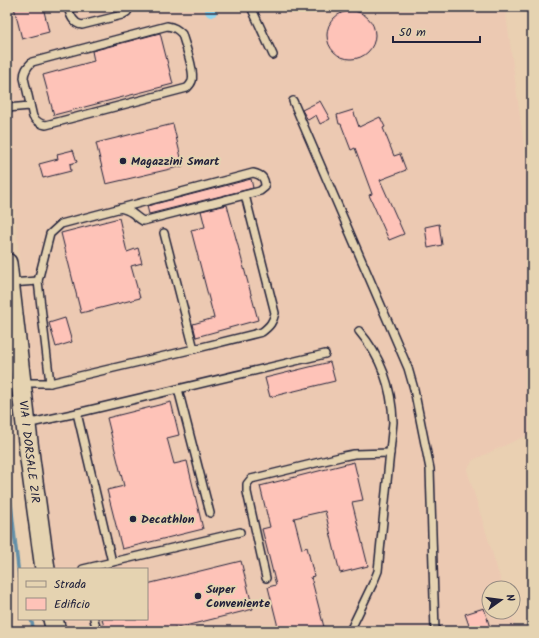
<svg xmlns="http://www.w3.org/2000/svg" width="539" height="638" viewBox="0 0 539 638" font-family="Kalam,sans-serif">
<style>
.built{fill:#ecc9b2}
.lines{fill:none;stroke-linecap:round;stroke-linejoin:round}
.stream{stroke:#638fa8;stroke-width:3.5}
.canal{stroke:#8fd7f1;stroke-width:12}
.building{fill:#fec3b8;stroke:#22223b}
.lane-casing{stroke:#22223b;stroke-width:10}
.secondary-casing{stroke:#22223b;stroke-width:22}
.lane{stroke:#e5d3b1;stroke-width:7}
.secondary{stroke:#e5d3b1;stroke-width:19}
.poi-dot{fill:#22223b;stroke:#e5d3b1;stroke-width:1.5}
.labels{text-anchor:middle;stroke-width:4;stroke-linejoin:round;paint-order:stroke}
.poi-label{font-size:12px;font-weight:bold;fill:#22223b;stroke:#e5d3b1;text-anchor:start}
.street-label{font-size:12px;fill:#22223b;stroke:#e5d3b1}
</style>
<rect width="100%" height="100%" fill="#ead0b2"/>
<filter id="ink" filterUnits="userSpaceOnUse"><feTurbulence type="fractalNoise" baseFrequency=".025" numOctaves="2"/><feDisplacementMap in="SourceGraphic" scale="8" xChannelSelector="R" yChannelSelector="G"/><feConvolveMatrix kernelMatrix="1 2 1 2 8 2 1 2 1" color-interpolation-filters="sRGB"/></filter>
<g filter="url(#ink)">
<!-- built -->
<polygon class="built" points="7,7 505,7 530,189 532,191 532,433 473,460 467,470 503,588 489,588 489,612 511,612 516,631 67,631 64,619 147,619 147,569 54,569 34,420 7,127"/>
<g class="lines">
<!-- stream -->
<g class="stream">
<polyline points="7,467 19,576"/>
<polyline points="31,619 34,631"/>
</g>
<!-- canal -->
<polyline class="canal" points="211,11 212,7"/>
</g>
<!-- building -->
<g class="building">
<polygon points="14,7 43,7 49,32 22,39"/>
<circle cx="351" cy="35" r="24"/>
<polygon points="160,33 173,84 54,115 43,75 94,61 92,51"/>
<polygon points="320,101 330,119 320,124 316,115 308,120 302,110"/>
<polygon points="353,110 359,127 380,117 385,127 383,128 394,156 400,154 406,170 380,180 404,234 389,240 369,195 372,194 355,148 351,150 341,124 339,124 337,115"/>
<polygon points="173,124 183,166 106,184 96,143"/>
<polygon points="73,150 77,162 70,164 71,171 43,178 39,164 58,159 57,154"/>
<polygon points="251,179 253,188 149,214 147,206"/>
<polygon points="227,205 258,320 196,337 193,324 214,318 191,230 205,227 201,211"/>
<polygon points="119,218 127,252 138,248 142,263 131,266 140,298 81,313 61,233"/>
<polygon points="439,224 442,245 428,248 425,227"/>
<polygon points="65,318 72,342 56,347 49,323"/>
<polygon points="330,362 335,381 270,397 265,378"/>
<polygon points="171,402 179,435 167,438 174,464 187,461 203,529 122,549 107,490 124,486 107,418"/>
<polygon points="354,462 363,500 352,502 368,566 340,573 325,511 294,518 302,549 307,547 314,576 311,577 325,631 279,631 268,587 276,585 262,529 270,527 260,486"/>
<polygon points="241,561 253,609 165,631 105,631 102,619 147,619 147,584"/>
<polygon points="484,608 491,631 471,631 465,614"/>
</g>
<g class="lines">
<defs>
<g id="lane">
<path d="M68,7C70,15 73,24 82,25L122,15L127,12L130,7"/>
<polyline points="251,7 273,55"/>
<path d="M167,26C174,27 177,29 182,34C185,45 195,71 192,81C191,84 189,86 187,88L46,125C40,124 37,122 33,117L24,78C24,71 27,67 32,62Z"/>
<polyline points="293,101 408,368 414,389 430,469 435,631"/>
<polyline points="7,108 30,106"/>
<path d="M38,281L50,234L61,224L253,173C262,175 265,178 265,187L260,191L143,221C139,219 136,216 132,213C128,210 124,209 120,208"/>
<polyline points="10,283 38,281 50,383 21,383"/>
<path d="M194,349L262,332C270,326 273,322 275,313L245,195"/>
<polyline points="50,383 194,349 164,233"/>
<polyline points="178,389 210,513"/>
<polyline points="77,413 112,562"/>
<polyline points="26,424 77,413 325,354"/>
<polyline points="83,569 240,532"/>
<polyline points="266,578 247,492 247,484 251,479 344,456 354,454 390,453"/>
<polyline points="94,619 97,631"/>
<path d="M350,631L374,581L378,571L393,422C392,387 382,358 359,331"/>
</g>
<g id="secondary">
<path id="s1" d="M7,263L30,459L45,569"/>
<polyline points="53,619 56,631"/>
</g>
</defs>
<!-- lane casing -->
<use href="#lane" class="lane-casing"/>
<!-- secondary casing -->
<use href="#secondary" class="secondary-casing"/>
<!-- lane -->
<use href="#lane" class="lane"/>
<!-- secondary -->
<use href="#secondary" class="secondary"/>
</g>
</g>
<!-- markers -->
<g class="poi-dot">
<circle cx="123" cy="161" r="4"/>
<circle cx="133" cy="519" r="4"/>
<circle cx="198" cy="596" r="4"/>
</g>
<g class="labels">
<!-- poi labels -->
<g class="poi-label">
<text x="131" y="165">Magazzini Smart</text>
<text x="141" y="523">Decathlon</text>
<text x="206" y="593">Super<tspan x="206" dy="14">Conveniente</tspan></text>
</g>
<!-- street labels -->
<g class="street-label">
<text dy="4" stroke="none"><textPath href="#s1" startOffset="190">VIA I DORSALE ZIR</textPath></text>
</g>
</g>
<!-- margin -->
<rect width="539" height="638" fill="none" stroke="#e5d3b1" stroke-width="24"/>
<rect x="12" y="12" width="515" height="614" fill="none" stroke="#22223b" stroke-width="1.5" filter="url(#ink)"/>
<!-- legend -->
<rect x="18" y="568" width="130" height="52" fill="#e5d3b1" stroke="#978c82"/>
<rect x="26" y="581" width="20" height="6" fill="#e5d3b1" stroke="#978c82"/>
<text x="54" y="588" font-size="12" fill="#22223b">Strada</text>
<rect x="26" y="598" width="20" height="12" fill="#fec3b8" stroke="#978c82"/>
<text x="54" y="608" font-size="12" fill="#22223b">Edificio</text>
<!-- north arrow -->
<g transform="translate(501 600) rotate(76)"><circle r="19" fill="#e5d3b1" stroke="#978c82"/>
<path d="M0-3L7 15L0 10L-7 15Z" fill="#22223b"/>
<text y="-6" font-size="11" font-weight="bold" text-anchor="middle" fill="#22223b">N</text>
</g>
<!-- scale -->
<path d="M393 36v6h87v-6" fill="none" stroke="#22223b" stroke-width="2"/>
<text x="399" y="36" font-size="12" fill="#22223b" stroke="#e5d3b1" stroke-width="3" paint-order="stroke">50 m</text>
</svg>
